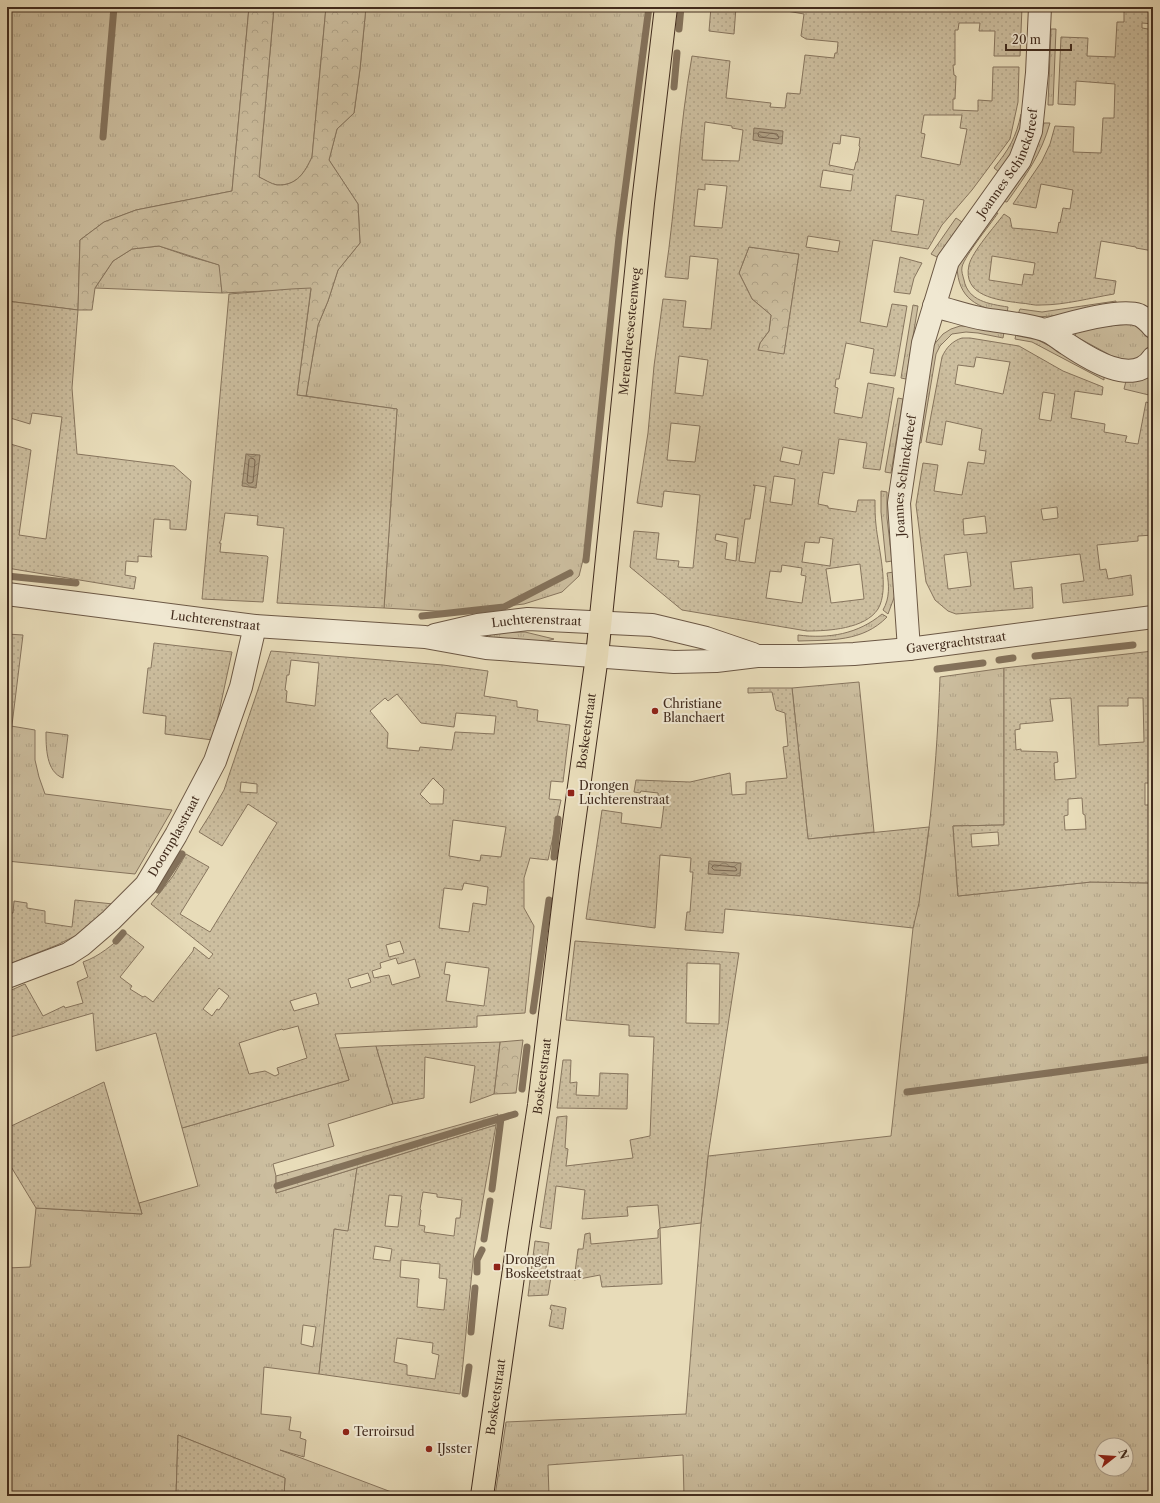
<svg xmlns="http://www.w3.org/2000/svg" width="1160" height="1503" viewBox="0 0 1160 1503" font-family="'Libre Caslon Text',serif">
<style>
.grass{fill:url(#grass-tufts);stroke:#87755e;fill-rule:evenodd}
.forest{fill:url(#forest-crowns);stroke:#87755e}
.garden{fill:url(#garden-dots);stroke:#87755e;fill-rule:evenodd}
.water{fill:url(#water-waves);stroke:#84725b}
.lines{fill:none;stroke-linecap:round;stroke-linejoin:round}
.shore{stroke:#796651;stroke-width:1}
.stream{stroke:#84725b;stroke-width:7}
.minor-casing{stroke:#6c5845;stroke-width:24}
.major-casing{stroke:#422c1e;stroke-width:24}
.minor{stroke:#f0e8d2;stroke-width:22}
.major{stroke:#e8dcb9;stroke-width:22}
.poi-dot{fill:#8f2418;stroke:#f0e8d2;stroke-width:1.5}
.labels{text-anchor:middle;stroke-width:4;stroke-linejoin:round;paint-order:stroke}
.street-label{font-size:12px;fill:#422c1e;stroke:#f0e8d2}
.poi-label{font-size:12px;fill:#422c1e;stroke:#f0e8d2;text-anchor:start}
</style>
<defs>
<pattern id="grass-tufts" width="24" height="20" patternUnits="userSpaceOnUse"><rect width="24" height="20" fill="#ccbe9f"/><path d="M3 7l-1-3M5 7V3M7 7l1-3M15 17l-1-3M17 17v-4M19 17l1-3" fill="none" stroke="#b0a388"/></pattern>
<pattern id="forest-crowns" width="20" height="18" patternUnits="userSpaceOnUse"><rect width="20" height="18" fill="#ccbe9f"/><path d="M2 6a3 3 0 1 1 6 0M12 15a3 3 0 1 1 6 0" fill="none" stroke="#b0a388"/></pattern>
<pattern id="garden-dots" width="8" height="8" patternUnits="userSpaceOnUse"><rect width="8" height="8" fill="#ccbe9f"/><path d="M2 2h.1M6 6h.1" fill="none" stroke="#b0a388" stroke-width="1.8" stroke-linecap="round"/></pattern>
<pattern id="water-waves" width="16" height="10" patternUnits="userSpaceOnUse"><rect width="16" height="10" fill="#b0a084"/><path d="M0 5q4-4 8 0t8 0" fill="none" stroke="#91836b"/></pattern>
</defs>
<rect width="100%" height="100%" fill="#e8dcb9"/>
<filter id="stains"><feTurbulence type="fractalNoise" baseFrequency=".005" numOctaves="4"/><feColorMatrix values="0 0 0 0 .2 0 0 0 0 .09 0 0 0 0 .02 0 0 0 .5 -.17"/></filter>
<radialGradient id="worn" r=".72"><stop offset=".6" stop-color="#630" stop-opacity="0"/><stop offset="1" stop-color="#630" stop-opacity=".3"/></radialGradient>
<!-- grass -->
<g class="grass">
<polygon points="7,7 249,7 232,191 136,210 104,222 80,240 78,310 7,301"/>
<path d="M274,7H326L312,157C305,172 297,186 277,185C271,184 264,180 259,177Z"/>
<polygon points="366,7 647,7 586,548 579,576 562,592 524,604 454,612 384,608 397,409 306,396 318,325 328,301 338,270 360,243 358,204 329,160 337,129 354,113 360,69"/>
<polygon points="1051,29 1056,29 1053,105 1048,105"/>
<path d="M1021,114L1026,115L1015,147L999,172L994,168C1009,149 1016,138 1021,114Z"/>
<path d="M1044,123H1050C1041,155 1026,175 1007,202L1001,201L1037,145Z"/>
<path d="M992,213H998C990,225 965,255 962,267C961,271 963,276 964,280C968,301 989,304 1008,307L1007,313C977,308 958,299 957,266Z"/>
<polygon points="956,218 962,222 937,257 931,254"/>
<polygon points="159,246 191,257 220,265 222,293 95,288 113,261 132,249"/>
<polygon points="1116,301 1116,306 1051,316 1038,317 1018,314 1020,309 1042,312"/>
<polygon points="913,305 918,306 906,379 901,378"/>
<path d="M1130,324C1151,327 1156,341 1145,358L1123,362L1075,336L1076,331L1085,328Z"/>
<polygon points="960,326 968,326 1004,332 1003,338 978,333 966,332 952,334 940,346 936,354 921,443 916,442 932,347 943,334 951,329"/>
<polygon points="1016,334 1032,337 1104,374 1104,380 1032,342 1015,339"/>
<polygon points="1153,374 1153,396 1124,389 1126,381 1142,380"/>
<polygon points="898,398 903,399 891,473 885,472"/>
<polygon points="881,491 887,492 887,518 892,561 886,562 881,512"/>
<path d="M894,572L895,595L888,614L883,610C890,598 889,585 887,573Z"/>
<path d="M882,614L887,617C863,642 830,640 798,641V635C829,639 858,634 882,614Z"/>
<polygon points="525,632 554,639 539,643 491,641 489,637 492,633"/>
<path d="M1004,668V825L953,826L958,896L1091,882L1153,883V1235L1148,1364H1153V1496H684L683,1455L548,1465L549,1496H495L506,1422L686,1414L701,1223L708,1156L891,1136L913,928C930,846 937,760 940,677ZM1102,1445H1126V1469H1102Z"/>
<polygon points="859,682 874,832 808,839 792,688"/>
<polygon points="11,726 35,730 35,760 39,777 45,794 172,810 135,874 7,861 7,762"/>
<path d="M46,732L68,735L63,778C46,772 46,747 46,732Z"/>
<path d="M376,1046L393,1104L328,1124L334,1146L273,1164L276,1176V1193L357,1168L348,1232L335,1229L319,1374L264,1367L261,1414L291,1417L289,1430L301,1432L300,1438L306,1440L304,1457L280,1450L402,1496H284L285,1478L178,1435L176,1496H7V1268L30,1267L36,1208L142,1214L139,1203L198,1186L182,1128L349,1080L339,1048ZM303,1325L316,1327L313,1347L301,1344Z"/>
</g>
<!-- forest -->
<g class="forest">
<path d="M249,7H274L259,177C264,179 271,184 277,185C297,186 305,172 312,157L326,7H366L360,69L354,113L337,129L329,160L358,204L360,243L338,270L328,301L318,325L306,396L297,395L311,289L222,293L219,265L159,246L132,249L113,261L95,288L92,310H78L80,240L104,222L136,210L232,191Z"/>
<polygon points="749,247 799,254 784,355 758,351 760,343 769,331 771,315 752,299 739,273"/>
<polygon points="523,1040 516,1093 494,1094 500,1042"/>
<polygon points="498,1114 496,1125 276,1193 276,1176"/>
<polygon points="1153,1235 1153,1364 1148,1364"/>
</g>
<!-- garden -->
<g class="garden">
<polygon points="711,7 736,7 734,34 709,31"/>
<path d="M780,7H1022L1020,56H994L995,31H979L980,23H959L958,30H955V65H953L954,75L956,76L955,99H953V110L978,111V100L992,101L993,67H1019L1018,102L1010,139L972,190L942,225L928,249L873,240L860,322L887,327L892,304L907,306L895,376L870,373L874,349L846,343L839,379H836L835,387L838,388L834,413L862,418L868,383L894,388L880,470L863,468L867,443L839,439L834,474L823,472L818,504L828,506V508L856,512L858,500H875C875,508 875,517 876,525C878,547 890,589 878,609C865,629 828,631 807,631L682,610L630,567L634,531L659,533L656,559L679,561L678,567L693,568L700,495L664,491L662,507L637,503L648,433L654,366L663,299L686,301L683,327L711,329L718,259L690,256L688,279L665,277C676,203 679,129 692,56L730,61L726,98L771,103L770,107L785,108L787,93L800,94L805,55L834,58L835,53H837L838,42L806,39L801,36L804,14L781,10ZM924,115H962L960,128L967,129L960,165L921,157L925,134L921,133ZM705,122L732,126V128L743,130L739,161L702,160ZM841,135L860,138L859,146L860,147L857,162H856L854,170L829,165L833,143L840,144ZM823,170L853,175L851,191L820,187ZM705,184L727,186L722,228L694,226L698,189L705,190ZM896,195L924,200L918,235L891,231ZM808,236L840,241L838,252L806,247ZM749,247L799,254L784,354L758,350L760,343L769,331L771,315L752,299L739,273ZM679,356L708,360L703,396L675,393ZM671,423L700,426L695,462L667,460ZM783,447L802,451L799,465L780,461ZM774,476L795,479L792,505L770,502ZM753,485L766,487L755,563L739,561L745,519H750L755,486ZM716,534L738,538L736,561L725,559L727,543L715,540ZM820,537L833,539L830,566L802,562L805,542L819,543ZM860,564L864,599L831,603L826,569ZM782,565L802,568L801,575L806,576L802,603L766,598L770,571L781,572Z"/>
<path d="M1124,7H1153V24L1142,23V28L1148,29L1151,32H1153V251L1136,248V247L1101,241L1095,278L1116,281L1114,294C1090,298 1065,305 1041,305C1034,306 1027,303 1020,303C997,300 962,296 969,265C972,252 995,226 1004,214L1010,218L1012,228L1035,230L1057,233L1059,222L1060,223L1063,208L1070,209L1073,190L1041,184L1036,208L1013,204L1042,161L1050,144L1055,126L1074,127L1073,152L1101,153L1103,118H1114L1115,84L1076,81L1075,105L1058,104L1061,37L1088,38L1087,56L1115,57L1117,22H1124ZM992,256L1035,263L1033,275L1024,274L1022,285L989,280Z"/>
<polygon points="900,257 922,263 914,278 910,294 894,292"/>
<polygon points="311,288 297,395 397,409 384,608 277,603 284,528 257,525 258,516 225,513 221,540 219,543 221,543 220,552 267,556 268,557 263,602 202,599 229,294 291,289"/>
<polygon points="7,301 78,310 72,388 77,454 174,466 191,481 186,530 170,529 170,520 154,519 151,554 152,557 138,556 138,562 126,561 125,575 136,577 134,589 7,568 7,443 31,450 19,535 46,539 62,417 32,413 30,424 7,417"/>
<path d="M962,338H970L1019,346L1063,371L1103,387L1102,395L1075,391L1071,418L1105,424L1104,432L1127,436L1125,442L1138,444L1146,402L1153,404V535L1138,536V541L1097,545L1100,570L1106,569L1108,579L1131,575L1133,595L1063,603L1061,584L1084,581L1080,554L1011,562L1014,589L1032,587L1033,608L956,614L948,611L935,600L926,582L916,505L923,463L938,465L934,491L962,495L968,462L984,464L986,451L979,450L982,429L946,421L942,445L926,442L942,357C946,348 952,341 962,338ZM976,357L1010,362L1003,394L955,384L958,365L974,367ZM1043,392L1055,394L1051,421L1039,419ZM1057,507L1058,518L1043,520L1041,509ZM985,516L987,533L964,535L963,519ZM967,552L971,586L948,589L944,555Z"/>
<polygon points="7,634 23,635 7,766"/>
<polygon points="154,643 232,652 213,740 165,734 166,716 143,713 148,668 151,668"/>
<path d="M271,651L443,665L488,671L484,696L517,701V707L538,710L537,721L570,725L563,782L551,781L549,799L561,800L548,860L530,858L524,878V908L534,926L525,1013L477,1016V1027L335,1034L349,1080L182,1128L156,1033L96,1051L93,1013L7,1038V992L25,984L43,1016L64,1006L65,1008L83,1003L77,982L88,977L83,962C100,956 112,945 126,933L144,947L120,977L132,986L130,989L143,997L145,996L153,1002L193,951L194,947L209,959L213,954L151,904L173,876L186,854L209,867L180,914L210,932L277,823L248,804L222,846L199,832L211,813L224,790ZM291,660L319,663L315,706L286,702L287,691L285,690L287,675H289ZM397,694L421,723L454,727L456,713L496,716L494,734L455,732L452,750L420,747L419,751L387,748L388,733L370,711L385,698L388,701ZM433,778L444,789L443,804H430L420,794ZM241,782L257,784V793L240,792ZM453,820L506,827L501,857L481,855L480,861L449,856ZM464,883L488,887L486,905L473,903L469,932L439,928L444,888L462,890ZM400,941L404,953L389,957L386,945ZM396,958L398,964L415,959L420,977L392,985L389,975L374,978L372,971L381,968L380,963ZM446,962L489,968L484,1006L446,1001L450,975L444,974ZM368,973L371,982L351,988L348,979ZM219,988L229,996L219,1010L217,1009L212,1016L203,1009ZM316,993L319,1004L294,1011L290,1001ZM298,1026L307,1058L277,1068L279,1074L275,1076L265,1071L249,1074L239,1043L282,1029L283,1030Z"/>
<path d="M1153,651V783H1145V805H1153V883L1091,882L958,896L953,826L1004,825V668ZM1071,698L1076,778L1055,780L1054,763L1058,762L1057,752L1021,751V749L1016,750L1015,730L1020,729V724L1053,721L1050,699ZM1128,698H1143L1144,742L1099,745L1098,706H1128ZM1082,798L1083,814L1085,815L1086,829L1065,830L1064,816L1068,815V799ZM998,832L999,845L972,847L971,834Z"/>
<polygon points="748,688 792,688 808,839 929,827 919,903 913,928 804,916 725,909 723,933 685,930 687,912 690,912 693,872 690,872 691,858 660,855 655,928 586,919 602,810 622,813 621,823 661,828 665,797 658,796 658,793 641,791 640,793 634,792 636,780 690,782 730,773 732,795 746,794 746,782 787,778 783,747 788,746 785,713 776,710 772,692 748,693"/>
<polygon points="75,900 113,904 77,935 57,945 7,965 7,913 13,913 14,901 27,903 27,908 45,911 45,923 72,927"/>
<path d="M575,941L739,953L708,1156L701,1223L660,1228L662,1284L602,1287L600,1275L574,1280L578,1249H583L585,1234L590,1233L591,1244L658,1238V1230L660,1228L658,1205L627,1207L628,1216L582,1219L585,1190L556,1186L551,1229L540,1227L557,1117L567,1116L565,1148L568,1149L566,1166L633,1158L630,1140L650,1136L654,1037L629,1036V1025L566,1020ZM687,963L720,964L719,1024L686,1023Z"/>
<polygon points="500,1042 494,1094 470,1103 475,1066 425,1057 424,1098 393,1104 376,1046"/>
<polygon points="563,1060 571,1060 570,1083 577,1082 576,1095 599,1096 600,1073 628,1074 627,1109 557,1108"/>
<polygon points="104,1082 142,1214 36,1208 7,1160 7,1128"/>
<path d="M496,1125L474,1251L460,1394L319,1374L334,1229L348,1231L357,1168ZM423,1192L437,1194V1197L462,1200L460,1218H456L454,1236L424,1232L425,1226L419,1225L421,1210L420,1209ZM389,1195L402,1196L398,1227L385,1226ZM375,1246L392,1249L390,1261L373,1259ZM401,1260L440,1264L439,1278L447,1279L444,1310L417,1307L419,1279L400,1277ZM397,1338L433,1343L432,1353L439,1355L435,1379L407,1375V1365L394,1362Z"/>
<polygon points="535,1241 549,1243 545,1277 551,1277 548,1295 528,1296"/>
<polygon points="551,1305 566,1308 563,1329 549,1326 552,1310 550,1309"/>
<polygon points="178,1435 285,1478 284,1496 176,1496"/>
</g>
<!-- water -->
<g class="water">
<polygon points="754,128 783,131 782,144 753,140"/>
<polygon points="246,454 260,455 256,488 242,486"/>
<polygon points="709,861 741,863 740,876 708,874"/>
</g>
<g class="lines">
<!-- shore -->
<g class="shore">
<polygon points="760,132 777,134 779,138 777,139 759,137 758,134"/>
<polygon points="251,458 254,459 255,461 253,482 251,483 248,483 247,481 249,460"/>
<polygon points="714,865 735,867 737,870 735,871 714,870 712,868"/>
</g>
<!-- stream -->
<g class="stream">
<polyline points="679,29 681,7"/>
<polyline points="674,87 677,53"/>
<polyline points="103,137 114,7"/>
<polyline points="586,560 619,237 649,7"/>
<polyline points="7,576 76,583"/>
<polyline points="422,616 504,607 570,573"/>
<polyline points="1035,656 1133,645"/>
<polyline points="999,660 1013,658"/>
<polyline points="937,669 983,663"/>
<polyline points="554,857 558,819"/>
<polyline points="158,890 182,854"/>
<polyline points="116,941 123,933"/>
<polyline points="533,1011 549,900"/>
<polyline points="522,1089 527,1047"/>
<polyline points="907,1092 1153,1059"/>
<polyline points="277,1186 515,1114"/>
<polyline points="492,1189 501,1118"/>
<polyline points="484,1239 490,1201"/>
<polyline points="477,1272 477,1260 482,1250"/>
<polyline points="471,1332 475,1288"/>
<polyline points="465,1394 469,1367"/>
</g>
<defs>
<g id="minor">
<path d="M934,306C951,310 967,316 984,319C1002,322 1027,324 1044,330C1052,332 1060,340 1067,344C1088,358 1134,388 1153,358"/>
<path d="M1045,330C1066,324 1119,308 1139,315C1145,318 1149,322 1153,327"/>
<path id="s1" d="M7,594L255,626L425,637L486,648L674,662L716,661L757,656H800L854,654L909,649L1153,617"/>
<path id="s2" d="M435,635L478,625L528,619L652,625L706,638L753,654"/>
<path id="s3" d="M909,649L899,503L923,343L948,261L1020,160L1031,131L1037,73L1040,7"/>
<path id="s4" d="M7,977L68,954L82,945L111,920L146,885L176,835L215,761L241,687L255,626"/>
</g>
<g id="major">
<path id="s5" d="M482,1496L519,1234L539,1105L568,866L597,656L643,203L666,7"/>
</g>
</defs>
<!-- minor casing -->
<use href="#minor" class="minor-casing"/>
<!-- major casing -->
<use href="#major" class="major-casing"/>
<!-- minor -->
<use href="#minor" class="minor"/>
<!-- major -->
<use href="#major" class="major"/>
</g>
<!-- markers -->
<g class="poi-dot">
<circle cx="655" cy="711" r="4"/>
<rect x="567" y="789" width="8" height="8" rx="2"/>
<rect x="493" y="1263" width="8" height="8" rx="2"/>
<circle cx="346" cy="1432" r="4"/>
<circle cx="429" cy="1449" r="4"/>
</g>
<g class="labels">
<!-- street labels -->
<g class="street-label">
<text dy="4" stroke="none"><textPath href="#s3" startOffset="510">Joannes Schinckdreef</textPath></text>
<text dy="4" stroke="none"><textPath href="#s5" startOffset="1174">Merendreesesteenweg</textPath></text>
<text dy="4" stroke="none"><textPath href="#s3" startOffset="174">Joannes Schinckdreef</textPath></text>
<text dy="4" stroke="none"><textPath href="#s1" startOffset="210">Luchterenstraat</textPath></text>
<text dy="4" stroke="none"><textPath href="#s2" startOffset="103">Luchterenstraat</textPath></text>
<text dy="4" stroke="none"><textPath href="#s1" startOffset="954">Gavergrachtstraat</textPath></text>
<text dy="4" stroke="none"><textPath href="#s5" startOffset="772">Boskeetstraat</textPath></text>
<text dy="4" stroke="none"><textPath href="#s4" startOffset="226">Doornplasstraat</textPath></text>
<text dy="4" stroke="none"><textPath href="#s5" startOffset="424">Boskeetstraat</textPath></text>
<text dy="4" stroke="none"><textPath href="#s5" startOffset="100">Boskeetstraat</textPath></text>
</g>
<!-- poi labels -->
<g class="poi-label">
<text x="663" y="708">Christiane<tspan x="663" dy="14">Blanchaert</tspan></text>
<text x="579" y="790">Drongen<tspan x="579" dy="14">Luchterenstraat</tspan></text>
<text x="505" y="1264">Drongen<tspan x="505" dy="14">Boskeetstraat</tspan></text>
<text x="354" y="1436">Terroirsud</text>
<text x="437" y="1453">IJsster</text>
</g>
</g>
<!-- margin -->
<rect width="1160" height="1503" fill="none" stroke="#e8dcb9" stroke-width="24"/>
<rect x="8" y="8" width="1144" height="1487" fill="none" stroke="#422c1e" stroke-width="2"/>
<rect x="12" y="12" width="1136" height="1479" fill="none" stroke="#422c1e"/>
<!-- north arrow -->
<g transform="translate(1114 1457) rotate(73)"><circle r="19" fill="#f0e8d2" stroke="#aa9d8a"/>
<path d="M0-3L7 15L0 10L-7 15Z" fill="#8f2418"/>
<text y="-6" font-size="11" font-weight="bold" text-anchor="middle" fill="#422c1e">N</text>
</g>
<!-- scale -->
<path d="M1006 44v6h65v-6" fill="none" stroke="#422c1e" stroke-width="2"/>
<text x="1012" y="44" font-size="12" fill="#422c1e" stroke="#f0e8d2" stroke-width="3" paint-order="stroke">20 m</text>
<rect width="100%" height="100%" filter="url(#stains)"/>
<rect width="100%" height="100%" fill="url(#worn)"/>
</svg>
